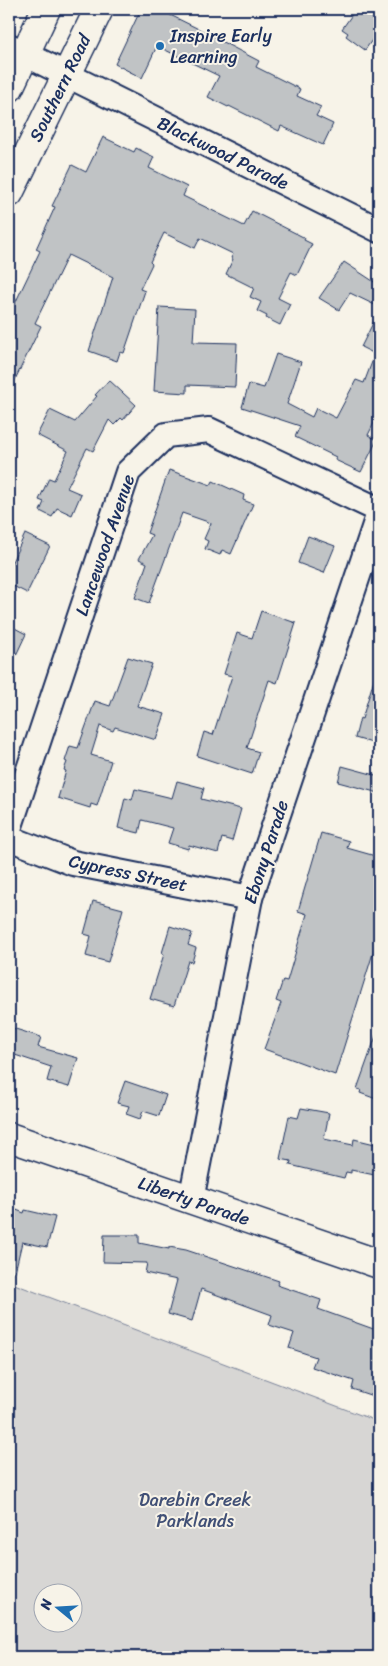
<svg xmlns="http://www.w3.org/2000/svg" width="388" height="1666" viewBox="0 0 388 1666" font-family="Sriracha,sans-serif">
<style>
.green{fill:#d7d6d4;stroke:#798299;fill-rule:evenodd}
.building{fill:#c0c3c5;stroke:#1b2f5e}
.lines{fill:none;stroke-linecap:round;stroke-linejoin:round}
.minor-casing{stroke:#1b2f5e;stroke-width:28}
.tertiary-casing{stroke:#1b2f5e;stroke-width:31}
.primary-casing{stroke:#1b2f5e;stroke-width:31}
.minor{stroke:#f7f3e8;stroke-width:24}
.tertiary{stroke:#f7f3e8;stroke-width:28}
.primary{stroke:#f7f3e8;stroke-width:28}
.poi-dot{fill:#1f6fb2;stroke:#f7f3e8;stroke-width:2}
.labels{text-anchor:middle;stroke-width:4;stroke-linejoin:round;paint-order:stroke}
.poi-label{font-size:18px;fill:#1b2f5e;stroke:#f7f3e8;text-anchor:start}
.street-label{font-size:18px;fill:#1b2f5e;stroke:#f7f3e8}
.park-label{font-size:18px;fill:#415076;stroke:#f7f3e8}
</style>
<rect width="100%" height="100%" fill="#f7f3e8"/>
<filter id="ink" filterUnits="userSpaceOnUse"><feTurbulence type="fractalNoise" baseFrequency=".02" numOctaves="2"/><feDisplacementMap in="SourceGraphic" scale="10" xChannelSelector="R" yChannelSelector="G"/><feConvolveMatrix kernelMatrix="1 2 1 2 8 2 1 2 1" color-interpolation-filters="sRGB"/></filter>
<g filter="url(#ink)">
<!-- green -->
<path class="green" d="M9,1282L379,1422V1657H9ZM42,1594H72V1624H42Z"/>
<!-- building -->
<g class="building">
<polygon points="141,9 158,9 215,37 215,38 259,61 256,67 300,89 297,96 321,107 316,116 333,124 323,145 281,126 279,131 229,106 228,107 208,97 219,76 157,46 142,78 115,64"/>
<polygon points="356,9 368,9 379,17 379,30 365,50 346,36 348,33 342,29"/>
<polygon points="103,137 134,152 136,148 154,157 149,168 187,187 183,196 244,226 252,211 305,238 304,240 312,244 297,275 291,272 278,298 290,304 280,325 266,318 267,316 257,311 261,302 250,297 254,288 226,274 233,259 231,258 233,254 200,238 195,248 164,233 150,262 152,264 140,289 145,291 124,353 120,352 117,361 89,351 113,277 68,255 35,323 41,326 9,392 9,316 40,251 36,249 55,207 52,206 72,165 86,172"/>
<polygon points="344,262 379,285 379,307 350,293 339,310 319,298"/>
<polygon points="159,307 195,309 193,342 237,343 235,387 187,385 187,393 154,391"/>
<polygon points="379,311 379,413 368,435 377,440 361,472 335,460 336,457 295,437 300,426 242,407 249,384 264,388 276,354 301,362 287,404 312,417 316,408 336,418 356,380 364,383 375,354 361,347"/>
<polygon points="109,380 136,405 123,420 121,418 114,425 109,420 93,451 87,448 67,488 81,494 72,515 57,508 52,517 40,511 44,502 39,500 49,478 54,480 68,451 37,435 50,410 75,422 97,396 95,395"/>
<polygon points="169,470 211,485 213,481 244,495 243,500 253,504 231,554 222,550 220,555 205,549 208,541 204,539 211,523 182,513 149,603 135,598 147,563 139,559 152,535 147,533"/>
<polygon points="25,534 50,546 27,593 9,584 9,568"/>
<polygon points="308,536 335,546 324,573 298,563"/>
<polygon points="261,611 296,623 277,683 269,680 247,748 259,752 252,774 197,756 204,732 213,735 232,676 224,674 237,633 252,638"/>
<polygon points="9,625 26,634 9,670"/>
<polygon points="128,657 152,664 137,706 165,714 156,740 115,727 113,731 100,726 91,755 111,761 97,806 91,804 90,808 58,798 66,771 64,770 67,762 65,761 70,746 78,748 95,701 110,706"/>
<polygon points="375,676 379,677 379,745 355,738 360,718 362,719"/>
<polygon points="342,766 379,776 379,793 338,782"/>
<polygon points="177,781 204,788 201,799 241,809 232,841 222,838 218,853 189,845 188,849 168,843 173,828 142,820 139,833 118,828 125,798 132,800 135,789 172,798"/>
<polygon points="321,833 349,841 347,848 379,857 379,934 335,1075 264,1049 281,1003 276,1001 283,980 287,981 307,914 298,911"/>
<polygon points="93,901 123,909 108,962 86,956 91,936 84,934"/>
<polygon points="170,926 192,933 188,945 196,948 192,962 188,961 174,1006 150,999 164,954 162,953"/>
<polygon points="9,1027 41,1037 38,1047 78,1058 69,1087 47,1081 51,1067 9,1053"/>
<polygon points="377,1033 379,1033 379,1100 360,1093 361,1090 357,1089"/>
<polygon points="125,1081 166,1095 159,1116 143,1111 140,1119 126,1114 129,1106 117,1103"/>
<polygon points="301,1108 329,1113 324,1139 353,1145 354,1139 379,1145 379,1176 351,1170 351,1173 346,1172 344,1178 290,1165 291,1161 280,1159 289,1116 298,1118"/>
<polygon points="9,1207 24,1213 25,1210 55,1217 47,1247 22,1242 15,1272 9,1271"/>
<polygon points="104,1235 139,1235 139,1243 169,1249 169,1247 186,1250 279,1281 277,1285 321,1300 318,1309 379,1331 379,1398 352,1389 354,1381 312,1367 316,1357 289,1348 294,1333 269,1325 272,1315 201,1289 192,1321 168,1314 177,1280 145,1273 147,1263 103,1262"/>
</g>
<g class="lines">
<defs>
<g id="minor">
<polyline points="9,46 379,230"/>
<polyline points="9,829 128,472 166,435 209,430 379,510"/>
<polyline points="9,838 73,863 250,898"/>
<polyline points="191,1200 250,898 379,513"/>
</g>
<polyline id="tertiary" points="9,1137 379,1264"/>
<g id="primary">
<polyline points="9,88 46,9"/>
<polyline points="9,193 99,9"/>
</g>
</defs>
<!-- minor casing -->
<use href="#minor" class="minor-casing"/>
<!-- tertiary casing -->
<use href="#tertiary" class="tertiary-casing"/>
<!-- primary casing -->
<use href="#primary" class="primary-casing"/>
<!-- minor -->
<use href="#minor" class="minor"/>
<!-- tertiary -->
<use href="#tertiary" class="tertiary"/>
<!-- primary -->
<use href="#primary" class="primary"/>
</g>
</g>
<!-- markers -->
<circle class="poi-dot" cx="160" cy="46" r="5"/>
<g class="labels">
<!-- poi labels -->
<g class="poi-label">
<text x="170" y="42">Inspire Early<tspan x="170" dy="21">Learning</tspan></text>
</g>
<!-- street labels -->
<g class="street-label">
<text transform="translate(60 88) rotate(-64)" y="6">Southern Road</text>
<text transform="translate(223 153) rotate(26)" y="6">Blackwood Parade</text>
<text transform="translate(105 545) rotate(-71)" y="6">Lancewood Avenue</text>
<text transform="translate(266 852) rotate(-72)" y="6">Ebony Parade</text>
<text transform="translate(128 873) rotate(12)" y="6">Cypress Street</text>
<text transform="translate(194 1201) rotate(19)" y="6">Liberty Parade</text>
</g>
<!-- park labels -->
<g class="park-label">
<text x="195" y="1506">Darebin Creek<tspan x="195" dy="21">Parklands</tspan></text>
</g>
</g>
<!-- margin -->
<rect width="388" height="1666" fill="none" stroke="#f7f3e8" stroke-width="30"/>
<rect x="15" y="15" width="358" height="1636" fill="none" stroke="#1b2f5e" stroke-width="2" filter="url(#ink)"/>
<!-- north arrow -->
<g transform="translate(58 1608) rotate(288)"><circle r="24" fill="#f7f3e8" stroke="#9fa5b1"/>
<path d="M0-4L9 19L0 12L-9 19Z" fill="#1f6fb2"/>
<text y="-8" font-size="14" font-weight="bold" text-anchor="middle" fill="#1b2f5e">N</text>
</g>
</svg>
